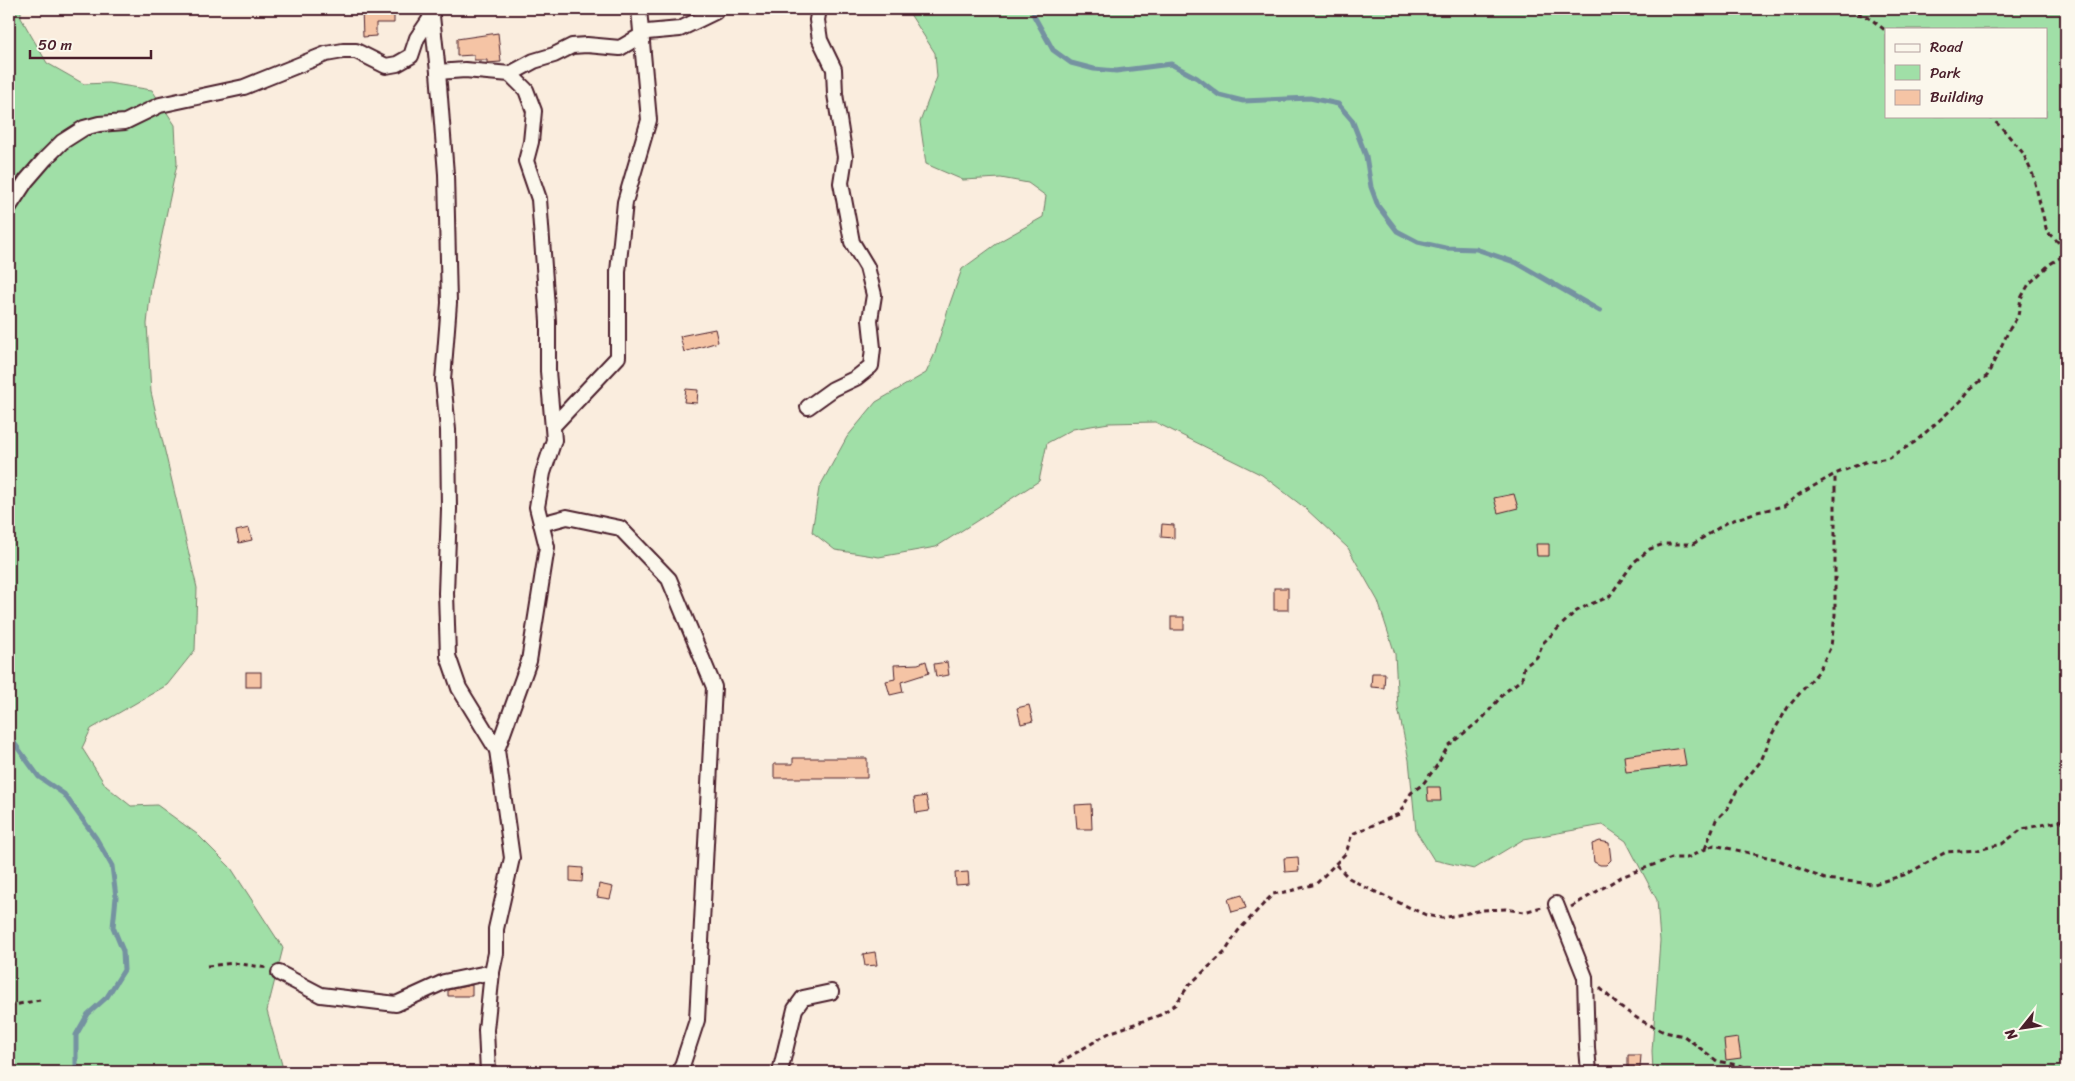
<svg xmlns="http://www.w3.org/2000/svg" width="2075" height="1081" viewBox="0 0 2075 1081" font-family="Sriracha,sans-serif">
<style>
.green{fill:#a0dfa7;stroke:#757f69;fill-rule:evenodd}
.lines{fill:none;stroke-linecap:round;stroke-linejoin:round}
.stream{stroke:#7592a1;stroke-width:5}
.building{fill:#f5c4a5;stroke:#4a1f2b}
.minor-casing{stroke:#4a1f2b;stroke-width:18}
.path{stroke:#4a1f2b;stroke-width:3;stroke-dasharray:5 4;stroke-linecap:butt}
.minor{stroke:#fbf7ec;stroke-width:14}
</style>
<rect width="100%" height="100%" fill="#faedde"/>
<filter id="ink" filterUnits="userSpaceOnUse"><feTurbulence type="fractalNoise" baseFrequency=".02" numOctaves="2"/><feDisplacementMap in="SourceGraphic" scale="10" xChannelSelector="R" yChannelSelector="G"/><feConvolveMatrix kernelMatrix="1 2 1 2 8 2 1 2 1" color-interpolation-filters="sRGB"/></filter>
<g filter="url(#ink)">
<!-- green -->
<g class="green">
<polygon points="9,9 21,9 21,18 47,63 84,84 108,83 152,90 175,125 177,164 151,287 147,324 151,392 197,588 195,650 167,685 91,729 82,748 106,786 131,806 157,805 197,834 231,868 283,948 267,1011 284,1072 9,1072"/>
<path d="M904,9H2066V1072H1653L1652,1051L1660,941L1657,900L1626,841L1603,825L1524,839L1474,869L1434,860L1416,831L1409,760L1398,708L1395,654L1378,601L1348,548L1305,508L1262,475L1155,422L1109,423L1073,429L1047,443L1039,481L936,547L879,557L835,550L812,532L819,488L847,437L876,402L926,373L935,353L948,309L962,269L1002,240L1043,217L1046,196L1028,183L1001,178L963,180L926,164L920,122L937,77L935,53L910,14ZM1886,29H2046V116H1886Z"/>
</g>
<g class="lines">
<!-- stream -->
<g class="stream">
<polyline points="1033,9 1034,16 1053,50 1071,63 1094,69 1116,71 1171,64 1197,78 1219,95 1243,101 1310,98 1338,104 1352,120 1366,156 1371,187 1378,206 1397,231 1418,242 1445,248 1476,249 1517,263 1600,311"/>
<polyline points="9,736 39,777 64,794 96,838 112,866 116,897 113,927 123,951 124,970 107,997 88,1014 76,1035 76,1069 73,1072"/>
</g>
</g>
<!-- building -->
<g class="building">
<polygon points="362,9 394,9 394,23 376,23 376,36 363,37"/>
<polygon points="498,33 501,62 487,63 487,60 474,60 474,55 457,56 457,39"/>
<polygon points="715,329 718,342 684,352 680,336"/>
<polygon points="686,389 698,390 697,403 684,402"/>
<polygon points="1514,494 1518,508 1498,513 1494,498"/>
<polygon points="1162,524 1174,525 1174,538 1161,537"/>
<polygon points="249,528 252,540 239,543 236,531"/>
<polygon points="1536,544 1549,544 1549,556 1537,556"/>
<rect x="1274" y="588" width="14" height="22"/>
<rect x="1171" y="617" width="13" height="13"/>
<polygon points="926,661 929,673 901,682 903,692 890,695 886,681 895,679 894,665 918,664"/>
<polygon points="947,662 949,675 936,677 934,664"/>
<rect x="246" y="672" width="15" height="15"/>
<polygon points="1372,673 1385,673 1384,688 1371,687"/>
<polygon points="1029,705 1033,721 1021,724 1017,708"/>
<polygon points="1683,748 1686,765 1626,772 1624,756"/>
<polygon points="793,758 867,758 867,778 774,778 774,764 793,764"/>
<polygon points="1427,787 1440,787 1441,801 1428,801"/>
<polygon points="926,796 929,811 916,813 914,798"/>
<polygon points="1091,804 1092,829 1077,829 1075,805"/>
<polygon points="1600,841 1609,843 1611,860 1606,865 1600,865 1594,862 1592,844"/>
<polygon points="1298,857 1299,871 1285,872 1284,858"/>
<polygon points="570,867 583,868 582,882 570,881"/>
<polygon points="968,872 969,884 956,885 955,873"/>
<polygon points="599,884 613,887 610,899 597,897"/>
<polygon points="1242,895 1246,908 1232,912 1228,899"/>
<polygon points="875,952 877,965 865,966 863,954"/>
<polygon points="472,985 472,996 448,996 448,990"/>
<polygon points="1738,1038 1741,1058 1726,1060 1724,1040"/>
<polygon points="1628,1055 1641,1055 1640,1068 1628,1068"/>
</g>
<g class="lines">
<defs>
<g id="minor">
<polyline points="427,9 432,16 438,72 465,70 510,74 526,90 534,111 531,142 526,161 539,199 548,321 548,371 554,440 543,473 537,507 547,547 529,661 497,750 512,858 496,929 496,953 492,972 486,1030 488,1072"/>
<polyline points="438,72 446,174 449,303 443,380 448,430 449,509 446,593 448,656 459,688 497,750"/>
<polyline points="510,74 534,61 554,55 572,46 587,45 620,48 647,32 680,29 715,12 717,9"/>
<polyline points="9,207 26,181 45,159 62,142 84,128 99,124 125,122 160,105 244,87 326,54 343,51 356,51 386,66 397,64 411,56 417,38 432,16"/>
<polyline points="808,407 833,389 856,378 871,366 873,348 870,320 874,295 867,267 852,242 841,183 845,157 835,94 834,69 820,40 817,20 819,9"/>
<polyline points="553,426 618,357 618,272 625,202 649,120 639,9"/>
<polyline points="541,524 567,517 620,528 669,579 714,687 697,1020 680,1072"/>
<polyline points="1556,904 1585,977 1587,1048 1589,1072"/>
<polyline points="279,973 321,995 396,1004 444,982 492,972"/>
<polyline points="780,1072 795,1009 803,998 831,992"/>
</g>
</defs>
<!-- minor casing -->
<use href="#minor" class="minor-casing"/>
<!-- path -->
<g class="path">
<polyline points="1849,9 1871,19 1886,31"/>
<polyline points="1989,116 2002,128 2023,153 2033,175 2047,232 2066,249"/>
<polyline points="1705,849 1716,820 1728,808 1737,790 1761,761 1772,734 1788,707 1819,671 1831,646 1835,615 1835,474"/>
<polyline points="1336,865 1349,878 1365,887 1426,915 1442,918 1483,910 1506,909 1524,912 1542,907"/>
<polyline points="1571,907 1621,877 1672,858 1687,858 1714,845 1776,859 1825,879 1874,884 1907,874 1946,852 1978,850 2002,844 2022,829 2066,820"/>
<polyline points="207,966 234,963 268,968"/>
<polyline points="1600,988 1620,1007 1640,1020 1664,1032 1684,1036 1717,1061 1773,1072"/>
<polyline points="9,1006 40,1000"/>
<polyline points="1044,1072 1109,1033 1160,1015 1176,1004 1189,985 1225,952 1238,931 1273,894 1290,891 1316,884 1346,853 1352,834 1399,814 1411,793 1423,784 1438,764 1448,746 1483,718 1504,693 1522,679 1524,667 1537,657 1543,643 1575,612 1588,605 1609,597 1634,562 1650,549 1664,544 1693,544 1728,522 1757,512 1784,506 1798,495 1835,474 1865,462 1889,458 1915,442 1961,401 1970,389 1987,376 2009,330 2018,316 2021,298 2029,284 2050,264 2063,256 2066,257"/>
</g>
<!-- minor -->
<use href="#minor" class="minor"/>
</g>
</g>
<!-- margin -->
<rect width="2075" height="1081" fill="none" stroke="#fbf7ec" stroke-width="30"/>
<rect x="15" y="15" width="2045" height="1051" fill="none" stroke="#4a1f2b" stroke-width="2" filter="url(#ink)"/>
<!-- legend -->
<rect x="1885" y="28" width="162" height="90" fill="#fbf7ec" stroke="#b4a19f"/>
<rect x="1895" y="44" width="25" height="8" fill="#fbf7ec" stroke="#b4a19f"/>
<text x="1930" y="52" font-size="15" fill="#4a1f2b">Road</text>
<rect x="1895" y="65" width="25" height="15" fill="#a0dfa7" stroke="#b4a19f"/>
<text x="1930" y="78" font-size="15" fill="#4a1f2b">Park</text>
<rect x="1895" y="90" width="25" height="15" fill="#f5c4a5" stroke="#b4a19f"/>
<text x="1930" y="102" font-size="15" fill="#4a1f2b">Building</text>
<!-- north arrow -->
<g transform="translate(2022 1028) rotate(240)" stroke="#fbf7ec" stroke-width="4" paint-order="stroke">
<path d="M0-4L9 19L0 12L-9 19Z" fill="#4a1f2b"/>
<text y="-8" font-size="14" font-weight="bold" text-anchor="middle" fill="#4a1f2b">N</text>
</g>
<!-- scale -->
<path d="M30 50v8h121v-8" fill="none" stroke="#4a1f2b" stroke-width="2.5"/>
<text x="38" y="50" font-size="15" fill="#4a1f2b" stroke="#fbf7ec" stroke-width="4" paint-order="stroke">50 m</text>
</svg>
